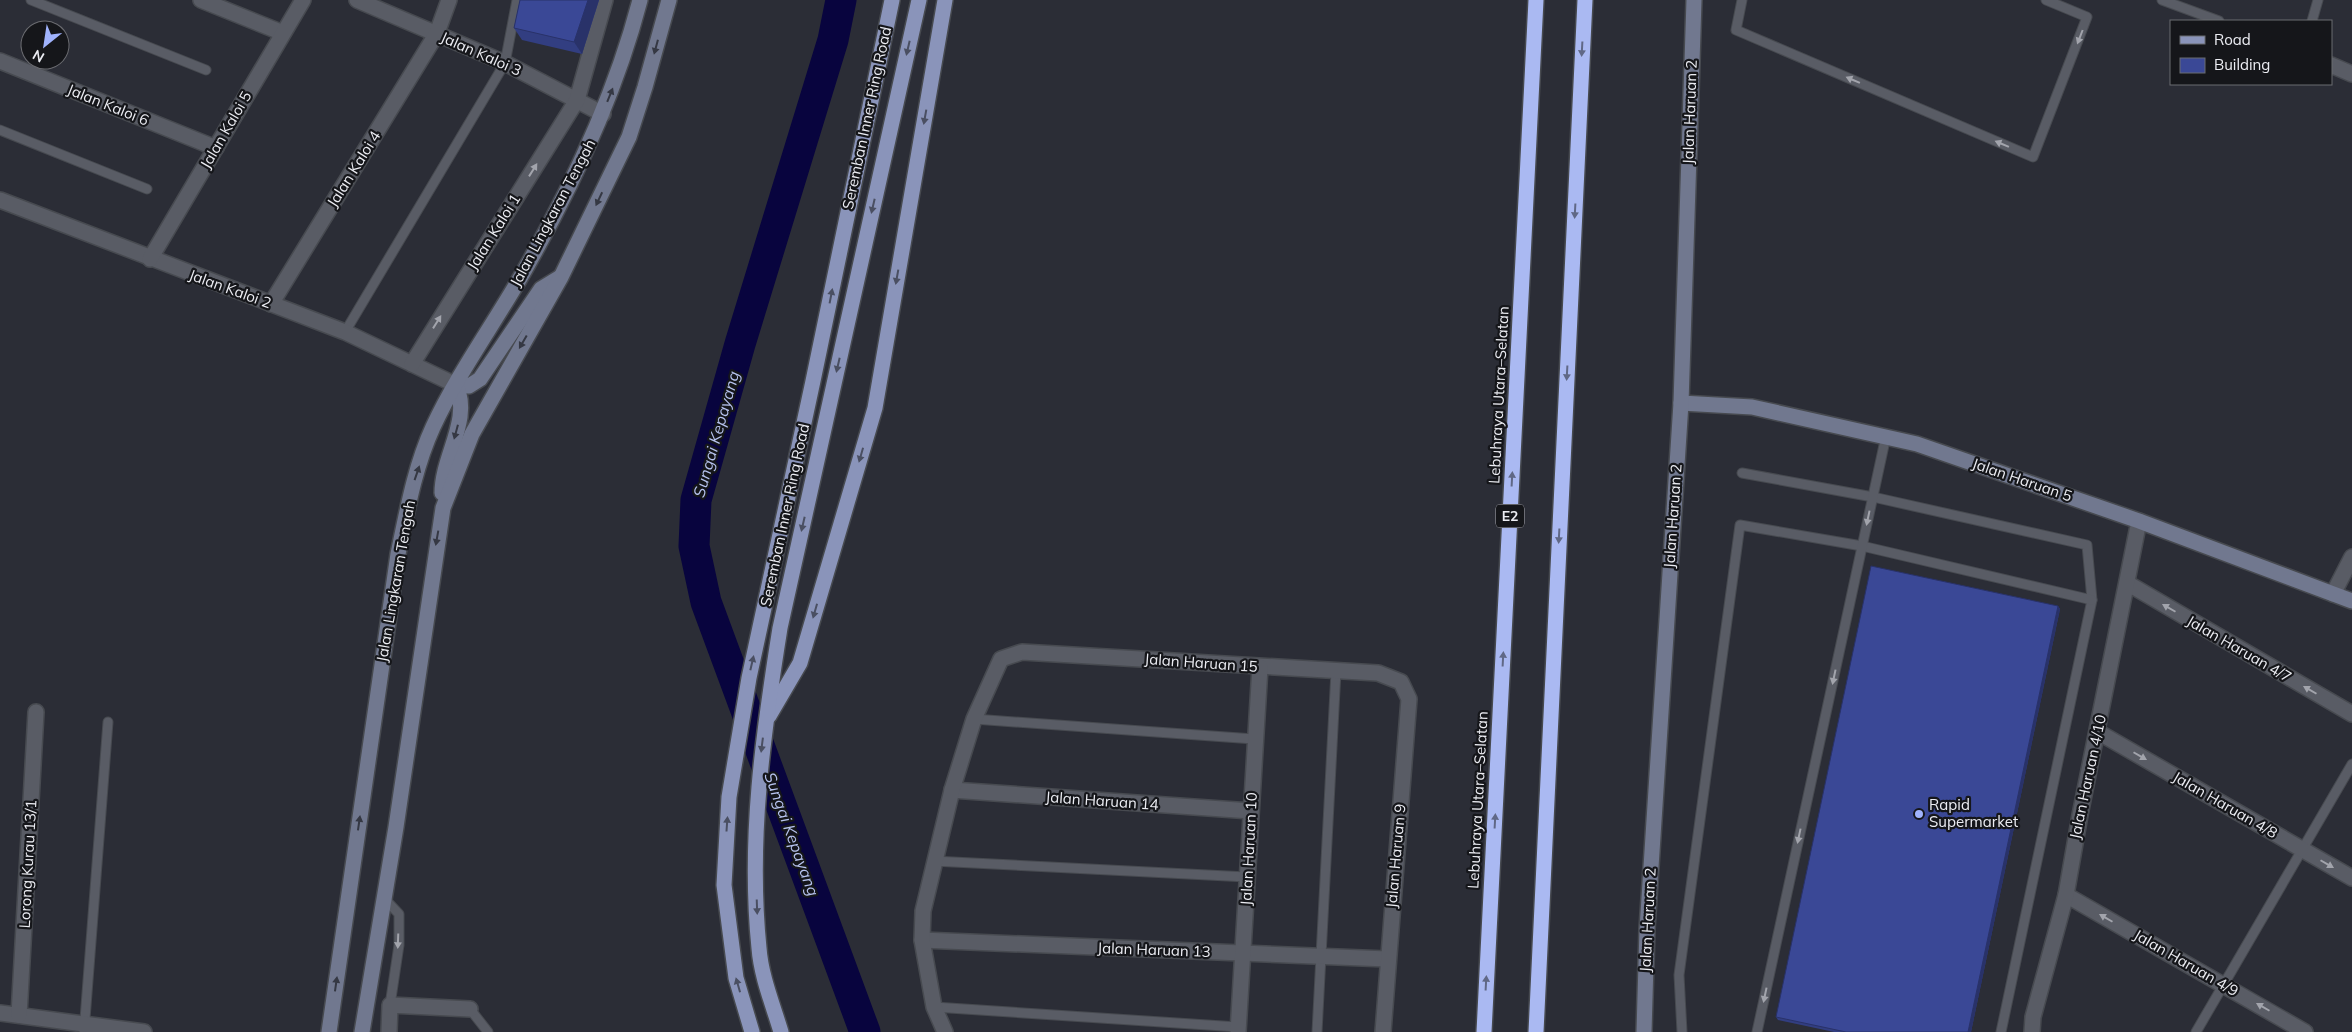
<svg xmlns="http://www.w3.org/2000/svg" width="2352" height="1032" viewBox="0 0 2352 1032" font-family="Mulish,sans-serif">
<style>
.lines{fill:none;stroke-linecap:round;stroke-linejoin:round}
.river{stroke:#08043e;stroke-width:31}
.lane-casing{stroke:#474a50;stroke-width:11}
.street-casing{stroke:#474a50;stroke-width:18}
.secondary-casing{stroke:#474a50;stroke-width:18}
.primary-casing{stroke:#474a50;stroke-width:18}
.highway-casing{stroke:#474a50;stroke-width:18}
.lane{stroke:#595c65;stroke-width:9}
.street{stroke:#595c65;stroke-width:15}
.secondary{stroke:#71788f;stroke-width:15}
.primary{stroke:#8a94ba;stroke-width:15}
.highway{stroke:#aab9f2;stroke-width:15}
.wall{fill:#323e81}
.shaded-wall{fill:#293269}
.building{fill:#3a4896;stroke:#293269}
.oneway{fill:#a2a4ac}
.oneway2{fill:#353843}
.oneway3{fill:#4a4f62}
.oneway4{fill:#606886}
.poi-dot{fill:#a0b3fd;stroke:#15161a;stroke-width:2}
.labels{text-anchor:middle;stroke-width:4.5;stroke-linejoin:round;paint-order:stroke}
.shield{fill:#15161a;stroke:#acacb2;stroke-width:1}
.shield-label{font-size:14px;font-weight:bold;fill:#ecedf3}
.street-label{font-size:15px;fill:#ecedf3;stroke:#15161a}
.poi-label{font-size:15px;fill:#ecedf3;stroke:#15161a;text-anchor:start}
.water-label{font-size:16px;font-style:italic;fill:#b7c3ef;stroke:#15161a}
</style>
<rect width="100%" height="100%" fill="#2b2d36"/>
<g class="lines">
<!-- river -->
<polyline class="river" points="841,0 833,40 740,344 696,500 694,546 706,602 865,1032"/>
<defs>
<g id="lane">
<polyline points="31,0 206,70"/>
<polyline points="1742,0 1736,30 2033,157 2087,17 2046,0"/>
<polyline points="2162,0 2219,21"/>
<polyline points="2312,21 2318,0"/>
<polyline points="0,130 147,189"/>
<polyline points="345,332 505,63 517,0"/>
<polyline points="1742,473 1873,497 2087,545 2092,600 2001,1032"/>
<polyline points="974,719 1254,739"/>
<polyline points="933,861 1247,877"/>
<polyline points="384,898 399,914 399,945 390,1005"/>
<polyline points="934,1007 1238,1027"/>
<polyline points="470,1009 488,1032"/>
<polyline points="84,1032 108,722"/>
<polyline points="1317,1032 1336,671"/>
<polyline points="1682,1032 1679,975 1740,525 1862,546 2092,600"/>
<polyline points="1757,1032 1886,436"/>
<polyline points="2196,1032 2352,764"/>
</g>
<g id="street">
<polyline points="201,0 283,33"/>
<polyline points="357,0 505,63 603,114"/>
<polyline points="0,61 216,148"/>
<polyline points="2331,65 2352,74"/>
<polyline points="0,200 345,332 456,385"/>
<polyline points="150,259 303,0"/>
<polyline points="271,304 437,33 449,0"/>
<polyline points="412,364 577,100 605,0"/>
<polyline points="2127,583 2352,714"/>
<polyline points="2333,594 2352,557"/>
<polyline points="2098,732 2352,878"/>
<polyline points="952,790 1251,811"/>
<polyline points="2066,895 2305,1032"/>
<polyline points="922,940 1387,959"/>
<polyline points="0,1013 144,1032"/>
<polyline points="19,1015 36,712"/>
<polyline points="389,1032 390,1005 470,1009"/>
<polyline points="945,1032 934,1007 922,940 923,911 952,790 974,719 1001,659 1022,652 1378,673 1401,682 1409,699 1383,1032"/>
<polyline points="1238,1032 1260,667"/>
<polyline points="2032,1032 2033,1017 2066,895 2080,815 2139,521"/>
</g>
<g id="secondary">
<polyline points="456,385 469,386 480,379 541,289 559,278"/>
<polyline points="1681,403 1752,407 1917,444 2139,521 2352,601"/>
<path d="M442,493C442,456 472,420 456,385"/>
<path d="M329,1032L398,554C407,511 415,466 433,427C458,373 494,324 523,273C572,187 615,96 640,0"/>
<polyline points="362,1032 396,827 443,508 472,434 561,277 629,137 645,87 669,0"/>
<polyline points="1644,1032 1647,929 1681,403 1694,0"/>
</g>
<g id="primary">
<polyline points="769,716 800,663 875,408 945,0"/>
<polyline points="752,1032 736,978 724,885 729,797 749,678 813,381 892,0"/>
<path d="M781,1032C773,1005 761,976 759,948C748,840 763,734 780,628L919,0"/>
</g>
<g id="highway">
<polyline points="1484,1032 1536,0"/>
<polyline points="1536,1032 1585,0"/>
</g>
</defs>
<!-- lane casing -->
<use href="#lane" class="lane-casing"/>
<!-- street casing -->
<use href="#street" class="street-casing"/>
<!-- secondary casing -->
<use href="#secondary" class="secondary-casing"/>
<!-- primary casing -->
<use href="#primary" class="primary-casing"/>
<!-- highway casing -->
<use href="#highway" class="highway-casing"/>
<!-- lane -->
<use href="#lane" class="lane"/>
<!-- street -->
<use href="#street" class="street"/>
<!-- secondary -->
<use href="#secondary" class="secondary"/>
<!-- primary -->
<use href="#primary" class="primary"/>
<!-- highway -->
<use href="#highway" class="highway"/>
</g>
<!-- wall -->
<g class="wall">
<polygon points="520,0 599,0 582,54 522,40 514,28"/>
<polygon points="2058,606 2060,609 1971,1032 1834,1032 1778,1020 1776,1017"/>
</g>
<!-- shaded-wall -->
<g class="shaded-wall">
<polygon points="588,0 599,0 582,54 574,42"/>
<polygon points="2058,606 2060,609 1971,1032 1968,1032"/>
</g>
<!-- building -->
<g class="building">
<polygon points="520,0 588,0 574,42 514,28"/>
<polygon points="1871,566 2058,606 1968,1032 1846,1032 1776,1017"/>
</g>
<!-- one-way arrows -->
<defs><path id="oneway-solid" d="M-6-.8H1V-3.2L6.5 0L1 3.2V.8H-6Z" transform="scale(1.25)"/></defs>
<g class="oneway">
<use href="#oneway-solid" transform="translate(2080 37) rotate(111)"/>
<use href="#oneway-solid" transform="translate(1853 80) rotate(-157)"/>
<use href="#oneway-solid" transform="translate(2002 144) rotate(-157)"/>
<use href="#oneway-solid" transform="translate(533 170) rotate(-58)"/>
<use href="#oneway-solid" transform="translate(437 322) rotate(-58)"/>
<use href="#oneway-solid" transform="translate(1868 518) rotate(102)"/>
<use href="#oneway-solid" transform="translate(2169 608) rotate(-150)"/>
<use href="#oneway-solid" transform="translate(1834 677) rotate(102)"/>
<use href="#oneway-solid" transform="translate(2310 690) rotate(-150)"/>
<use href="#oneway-solid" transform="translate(2140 756) rotate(30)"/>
<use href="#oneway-solid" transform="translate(1799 836) rotate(102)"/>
<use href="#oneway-solid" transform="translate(2327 864) rotate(30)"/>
<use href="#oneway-solid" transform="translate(2106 918) rotate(-150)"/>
<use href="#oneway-solid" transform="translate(398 941) rotate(92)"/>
<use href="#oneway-solid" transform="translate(1765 995) rotate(102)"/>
<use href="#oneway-solid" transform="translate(2263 1007) rotate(-150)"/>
</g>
<g class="oneway2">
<use href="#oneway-solid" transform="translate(656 47) rotate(105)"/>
<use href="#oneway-solid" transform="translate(610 95) rotate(-68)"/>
<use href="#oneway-solid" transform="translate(599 199) rotate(115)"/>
<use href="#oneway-solid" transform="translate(523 342) rotate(120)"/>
<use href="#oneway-solid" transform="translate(456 432) rotate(105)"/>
<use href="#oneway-solid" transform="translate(417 473) rotate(-71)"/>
<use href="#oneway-solid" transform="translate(437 538) rotate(100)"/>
<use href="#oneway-solid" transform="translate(359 823) rotate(-82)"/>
<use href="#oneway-solid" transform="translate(336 984) rotate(-82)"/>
</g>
<g class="oneway3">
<use href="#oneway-solid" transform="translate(908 48) rotate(103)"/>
<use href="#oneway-solid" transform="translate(925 117) rotate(100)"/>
<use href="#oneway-solid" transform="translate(873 206) rotate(103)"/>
<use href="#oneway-solid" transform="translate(897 277) rotate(100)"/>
<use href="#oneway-solid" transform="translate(831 296) rotate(-79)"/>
<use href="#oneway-solid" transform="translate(838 365) rotate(103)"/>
<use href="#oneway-solid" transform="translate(861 455) rotate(106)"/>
<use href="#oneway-solid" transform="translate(803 524) rotate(103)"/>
<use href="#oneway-solid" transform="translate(815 611) rotate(106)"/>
<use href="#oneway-solid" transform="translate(752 663) rotate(-77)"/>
<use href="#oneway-solid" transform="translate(762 745) rotate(97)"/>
<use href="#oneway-solid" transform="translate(727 824) rotate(-86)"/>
<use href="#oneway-solid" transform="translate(757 907) rotate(88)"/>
<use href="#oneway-solid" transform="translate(738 985) rotate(-106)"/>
</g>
<g class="oneway4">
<use href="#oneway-solid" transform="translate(1582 49) rotate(93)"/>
<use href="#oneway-solid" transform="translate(1575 211) rotate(93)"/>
<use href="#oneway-solid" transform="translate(1567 373) rotate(93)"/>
<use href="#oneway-solid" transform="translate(1512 479) rotate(-87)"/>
<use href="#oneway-solid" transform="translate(1559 536) rotate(93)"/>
<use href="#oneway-solid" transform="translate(1503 659) rotate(-87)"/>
<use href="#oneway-solid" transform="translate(1495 821) rotate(-87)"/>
<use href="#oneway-solid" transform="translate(1486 983) rotate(-87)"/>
</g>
<!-- markers -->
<circle class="poi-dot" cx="1919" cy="814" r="5"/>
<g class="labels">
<!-- shield labels -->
<rect class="shield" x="1496" y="504.5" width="28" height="23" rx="4"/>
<g class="shield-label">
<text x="1510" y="521">E2</text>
</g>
<!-- street labels -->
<g class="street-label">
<text transform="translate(481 54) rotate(24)" y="5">Jalan Kaloi 3</text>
<text transform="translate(108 105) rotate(22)" y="5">Jalan Kaloi 6</text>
<text transform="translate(1690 112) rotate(-88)" y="5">Jalan Haruan 2</text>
<text transform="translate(867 118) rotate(-78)" y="5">Seremban Inner Ring Road</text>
<text transform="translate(226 130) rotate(-60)" y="5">Jalan Kaloi 5</text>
<text transform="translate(354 169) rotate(-58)" y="5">Jalan Kaloi 4</text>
<text transform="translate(553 213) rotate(-62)" y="5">Jalan Lingkaran Tengah</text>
<text transform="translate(494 232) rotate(-58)" y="5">Jalan Kaloi 1</text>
<text transform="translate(230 289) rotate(20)" y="5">Jalan Kaloi 2</text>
<text transform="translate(1499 395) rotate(-87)" y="5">Lebuhraya Utara–Selatan</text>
<text transform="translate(2022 480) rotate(19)" y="5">Jalan Haruan 5</text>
<text transform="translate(785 515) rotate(-78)" y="5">Seremban Inner Ring Road</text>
<text transform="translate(1673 516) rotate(-86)" y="5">Jalan Haruan 2</text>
<text transform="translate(396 581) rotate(-80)" y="5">Jalan Lingkaran Tengah</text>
<text transform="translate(2239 649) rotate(30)" y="5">Jalan Haruan 4/7</text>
<text transform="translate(1201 663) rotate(4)" y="5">Jalan Haruan 15</text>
<text transform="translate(2088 777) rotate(-78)" y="5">Jalan Haruan 4/10</text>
<text transform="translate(1478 800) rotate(-87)" y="5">Lebuhraya Utara–Selatan</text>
<text transform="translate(1102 801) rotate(4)" y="5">Jalan Haruan 14</text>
<text transform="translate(2225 805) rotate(30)" y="5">Jalan Haruan 4/8</text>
<text transform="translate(1249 849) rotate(-87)" y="5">Jalan Haruan 10</text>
<text transform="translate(1396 856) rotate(-85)" y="5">Jalan Haruan 9</text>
<text transform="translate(28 864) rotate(-87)" y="5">Lorong Kurau 13/1</text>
<text transform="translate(1648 920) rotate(-87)" y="5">Jalan Haruan 2</text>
<text transform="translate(1154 950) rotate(2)" y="5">Jalan Haruan 13</text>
<text transform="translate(2186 963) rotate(30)" y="5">Jalan Haruan 4/9</text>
</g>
<!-- poi labels -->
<g class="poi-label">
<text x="1929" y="810">Rapid<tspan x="1929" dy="17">Supermarket</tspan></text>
</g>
<!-- water labels -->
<g class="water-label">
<text transform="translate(716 434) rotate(-74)" y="6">Sungai Kepayang</text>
<text transform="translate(792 834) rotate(70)" y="6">Sungai Kepayang</text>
</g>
</g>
<!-- legend -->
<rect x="2170" y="20" width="162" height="65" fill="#15161a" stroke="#6b6c71"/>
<rect x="2180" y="36" width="25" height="8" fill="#8a94ba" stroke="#6b6c71"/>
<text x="2214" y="45" font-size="15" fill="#ecedf3">Road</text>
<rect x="2180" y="58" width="25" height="15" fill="#3a4896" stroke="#6b6c71"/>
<text x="2214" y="70" font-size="15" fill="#ecedf3">Building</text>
<!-- north arrow -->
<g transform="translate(45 45) rotate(210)"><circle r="24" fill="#15161a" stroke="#6b6c71"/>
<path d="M0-4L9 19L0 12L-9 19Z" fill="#a0b3fd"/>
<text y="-8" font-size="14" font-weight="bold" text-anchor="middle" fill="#ecedf3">N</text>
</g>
</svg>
